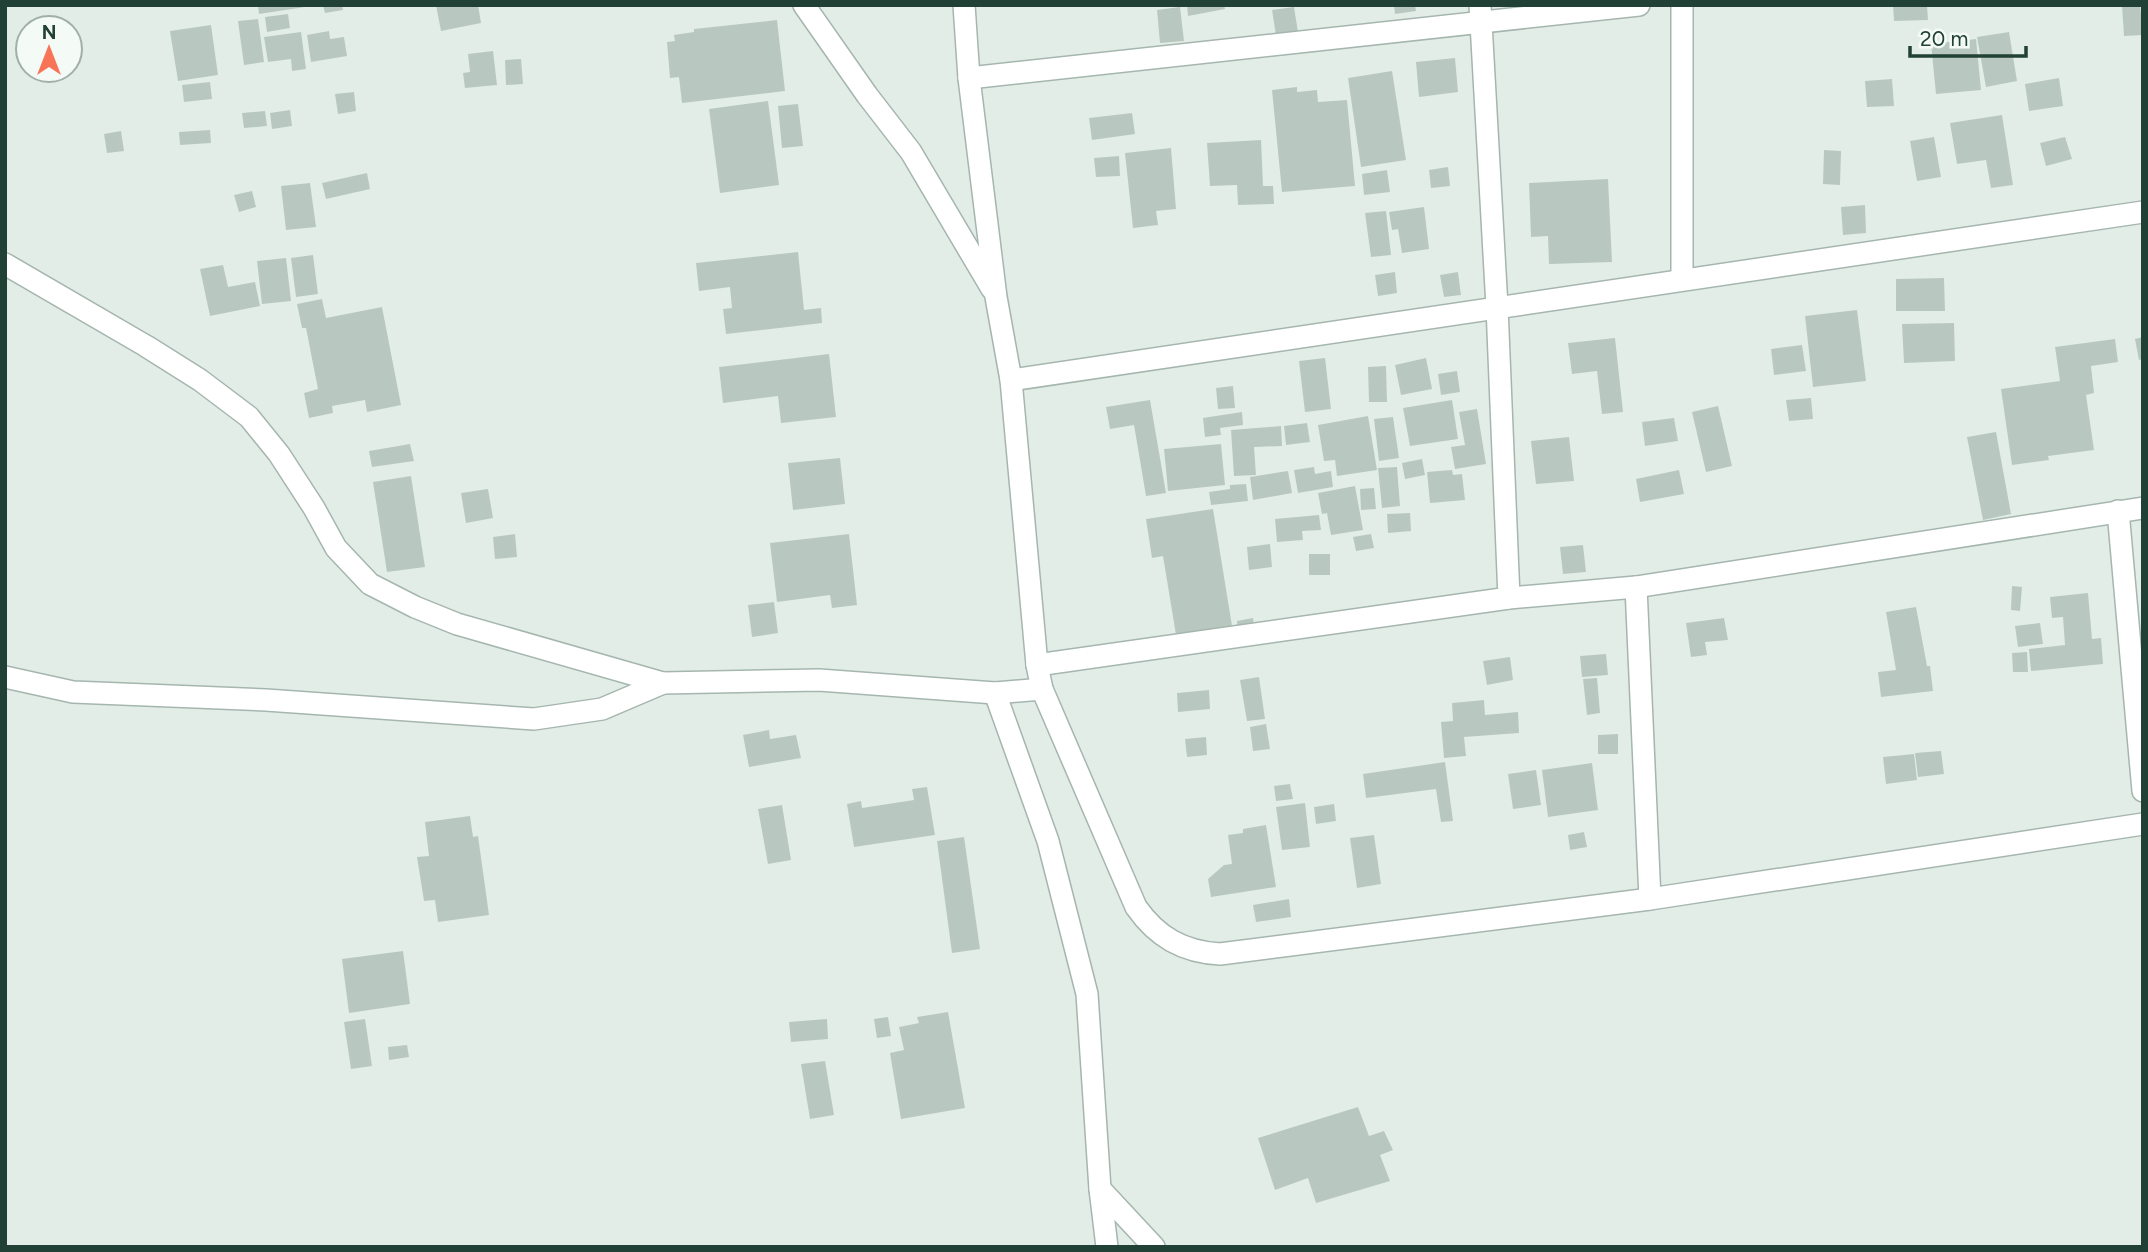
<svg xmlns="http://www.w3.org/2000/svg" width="2148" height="1252" viewBox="0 0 2148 1252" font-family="Figtree,sans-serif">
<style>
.building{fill:#b8c8c1}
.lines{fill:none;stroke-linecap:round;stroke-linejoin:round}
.street-casing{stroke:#a5b6af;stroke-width:24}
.street{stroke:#fff;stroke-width:21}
</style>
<rect width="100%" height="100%" fill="#e3ede8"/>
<!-- building -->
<g class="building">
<polygon points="258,5 305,5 305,7 259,14"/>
<polygon points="323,5 342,5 343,10 325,13"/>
<polygon points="436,5 478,5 481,23 441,31"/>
<polygon points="1187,5 1224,5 1225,9 1188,16"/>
<polygon points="1394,5 1415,5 1416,11 1395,14"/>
<polygon points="1893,5 1927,5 1928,20 1894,21"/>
<polygon points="2122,5 2140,5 2143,35 2124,36"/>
<polygon points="1180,7 1184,41 1160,43 1157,10"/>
<polygon points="1294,7 1298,32 1276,35 1272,10"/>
<polygon points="288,14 290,28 267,32 265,17"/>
<polygon points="258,19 264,62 244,65 238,21"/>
<polygon points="777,20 785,91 682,103 679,77 670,78 667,42 675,41 674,35 694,32 694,29"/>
<polygon points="211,25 218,75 178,81 170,31"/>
<polygon points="329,31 330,39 344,37 347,56 311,62 307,35"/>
<polygon points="301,32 306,69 292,71 291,59 268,62 264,37"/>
<polygon points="2009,32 2017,81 1986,87 1977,37"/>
<polygon points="1976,39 1981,90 1936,94 1931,44"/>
<polygon points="493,51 497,85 465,88 463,73 470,72 468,54"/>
<polygon points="1455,58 1458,92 1419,97 1416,62"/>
<polygon points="521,59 523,84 506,85 505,60"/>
<polygon points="1392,71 1406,160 1361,167 1348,78"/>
<polygon points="2059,78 2063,106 2029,111 2025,84"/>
<polygon points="1892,79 1894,106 1867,107 1865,81"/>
<polygon points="210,82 212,99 184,102 182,85"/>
<polygon points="1297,87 1297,92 1317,90 1318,102 1347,100 1355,186 1282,192 1272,90"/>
<polygon points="354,92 356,111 338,114 335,94"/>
<polygon points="768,101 779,185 720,193 709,109"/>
<polygon points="798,104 803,146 782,148 778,106"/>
<polygon points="290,110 292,126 272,129 270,113"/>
<polygon points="265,111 267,126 244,128 242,113"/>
<polygon points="1132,113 1135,134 1092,140 1089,118"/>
<polygon points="2002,115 2013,185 1991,188 1986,160 1957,164 1950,123"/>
<polygon points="210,130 211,143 180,145 179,132"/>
<polygon points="121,131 124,151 107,153 104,134"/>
<polygon points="1934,137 1941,177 1917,181 1910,141"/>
<polygon points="2065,137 2072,159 2046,166 2040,143"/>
<polygon points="1261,140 1263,186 1273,186 1274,204 1238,205 1237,185 1210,186 1207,143"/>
<polygon points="1171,148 1176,209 1156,211 1158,225 1133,228 1125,153"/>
<polygon points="1824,150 1841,151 1840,185 1823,184"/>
<polygon points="1119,156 1120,176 1096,177 1094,158"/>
<polygon points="1448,167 1450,186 1431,188 1429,170"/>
<polygon points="1387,170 1390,192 1364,195 1362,174"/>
<polygon points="367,173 370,189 326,199 322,183"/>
<polygon points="1608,179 1612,262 1549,264 1548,236 1531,237 1529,183"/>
<polygon points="310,183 316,227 286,230 281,186"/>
<polygon points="252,191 256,207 239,212 234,195"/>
<polygon points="1865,205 1866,233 1843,235 1841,207"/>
<polygon points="1424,207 1429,249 1402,253 1398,229 1392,230 1389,212"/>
<polygon points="1386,211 1391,255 1371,257 1365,213"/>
<polygon points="798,252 804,310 821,308 822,323 726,334 723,309 732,308 730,287 699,291 696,263"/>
<polygon points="313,255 318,294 296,297 291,258"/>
<polygon points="286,258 291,301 262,304 257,261"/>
<polygon points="223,265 228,287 255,282 260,306 210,316 200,269"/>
<polygon points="1395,272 1397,293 1378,296 1375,275"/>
<polygon points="1458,272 1461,295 1444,297 1440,275"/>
<polygon points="1944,278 1945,311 1896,311 1896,279"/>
<polygon points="322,299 326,318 382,307 401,405 367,412 365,400 332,406 333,413 309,418 304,393 318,389 306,328 302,328 297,304"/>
<polygon points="1857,310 1866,381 1813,387 1805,316"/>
<polygon points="1954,323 1955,361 1904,363 1902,324"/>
<polygon points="2143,337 2143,359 2139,360 2135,339"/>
<polygon points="1615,338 1623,412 1602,414 1597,371 1572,374 1568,343"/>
<polygon points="2115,339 2118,362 2091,366 2094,393 2086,395 2094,450 2048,456 2049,460 2012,465 2001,389 2060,381 2055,347"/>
<polygon points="1802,345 1806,371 1774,375 1771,349"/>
<polygon points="829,354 836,417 781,423 778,396 723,403 719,367"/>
<polygon points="1325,358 1331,409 1305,412 1299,361"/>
<polygon points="1426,358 1432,389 1401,395 1395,365"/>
<polygon points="1386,366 1387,402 1369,402 1368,367"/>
<polygon points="1457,371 1460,392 1441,395 1438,374"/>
<polygon points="1233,386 1235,408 1218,409 1216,388"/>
<polygon points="1811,398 1813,419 1789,421 1786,400"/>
<polygon points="1150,400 1166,493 1146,496 1134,425 1110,429 1106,407"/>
<polygon points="1452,400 1458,439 1410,446 1403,408"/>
<polygon points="1718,406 1732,466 1706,472 1692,412"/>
<polygon points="1477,409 1486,464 1455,469 1451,447 1465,445 1459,412"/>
<polygon points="1242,412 1243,425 1220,428 1221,435 1205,437 1203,418"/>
<polygon points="1368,416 1377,470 1337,476 1335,460 1324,461 1318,425"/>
<polygon points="1393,417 1399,458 1379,461 1374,419"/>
<polygon points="1674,418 1678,441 1645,446 1642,422"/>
<polygon points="1307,423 1310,442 1286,445 1284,426"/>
<polygon points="1281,426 1282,446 1254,447 1256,475 1234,476 1231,430"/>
<polygon points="1996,432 2011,514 1983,520 1967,437"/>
<polygon points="1569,437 1574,481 1536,484 1531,441"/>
<polygon points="410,444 414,461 372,467 369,451"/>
<polygon points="1221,444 1225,485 1168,491 1164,449"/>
<polygon points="840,458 845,504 793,510 788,463"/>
<polygon points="1422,459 1425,475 1405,479 1402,463"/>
<polygon points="1314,467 1315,474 1331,471 1333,487 1298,493 1294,470"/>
<polygon points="1397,467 1400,506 1382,508 1378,468"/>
<polygon points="1452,470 1453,475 1462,474 1465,500 1430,503 1427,472"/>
<polygon points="1679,470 1684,494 1640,502 1636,479"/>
<polygon points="1288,471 1292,493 1253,500 1250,477"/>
<polygon points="411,476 425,567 387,572 373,482"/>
<polygon points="1246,484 1248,501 1211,505 1209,492 1230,489 1230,485"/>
<polygon points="1355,486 1363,530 1331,535 1327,513 1322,514 1318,493"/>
<polygon points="1374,488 1376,509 1361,510 1360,489"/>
<polygon points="488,489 493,518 466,523 461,493"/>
<polygon points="1213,509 1232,626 1176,635 1163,556 1152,558 1146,519"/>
<polygon points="1410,513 1411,531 1388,533 1387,514"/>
<polygon points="1319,515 1321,530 1302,531 1303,540 1277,542 1275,519"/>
<polygon points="515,534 517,557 495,559 493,537"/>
<polygon points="849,534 857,605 832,608 830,595 777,602 770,543"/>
<polygon points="1371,534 1374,548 1356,551 1353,537"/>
<polygon points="1270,544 1272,567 1249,570 1247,547"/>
<polygon points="1583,545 1586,572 1563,574 1560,547"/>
<rect x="1309" y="554" width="21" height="21"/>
<polygon points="2012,586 2022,587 2020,611 2011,610"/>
<polygon points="2088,593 2092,639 2101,638 2103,664 2031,671 2029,649 2065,645 2063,617 2052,618 2050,597"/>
<polygon points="774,602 778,633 752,637 748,605"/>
<polygon points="1916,607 1927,666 1930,666 1933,691 1881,697 1878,672 1896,670 1886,612"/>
<polygon points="1253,618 1255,631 1238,633 1237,621"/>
<polygon points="1724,618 1728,640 1705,642 1707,655 1691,657 1686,623"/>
<polygon points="2040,623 2043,644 2018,647 2015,626"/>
<polygon points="2027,652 2028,672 2013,672 2012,653"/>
<polygon points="1606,654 1608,675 1582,677 1580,656"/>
<polygon points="1510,657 1513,680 1487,685 1483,661"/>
<polygon points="1259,677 1265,719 1247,721 1240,680"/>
<polygon points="1597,678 1600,713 1587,715 1583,679"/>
<polygon points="1209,690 1210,709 1178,712 1177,693"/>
<polygon points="1484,700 1485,715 1518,712 1519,733 1464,737 1466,756 1444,758 1441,722 1453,721 1452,703"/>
<polygon points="1266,724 1270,749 1253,751 1250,727"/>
<polygon points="769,730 770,739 796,735 801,758 749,767 743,735"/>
<polygon points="1618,734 1618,754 1598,754 1598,735"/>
<polygon points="1206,737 1207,755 1187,757 1185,739"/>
<polygon points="1941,751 1944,774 1918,777 1915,753"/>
<polygon points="1914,754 1917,780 1886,784 1883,757"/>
<polygon points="1445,762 1453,821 1441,822 1436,789 1366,798 1363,774"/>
<polygon points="1592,763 1598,810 1548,817 1542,770"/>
<polygon points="1536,770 1541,805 1513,809 1508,774"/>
<polygon points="1290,784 1293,799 1276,801 1274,786"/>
<polygon points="927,787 935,835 854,847 847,804 861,801 862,808 914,800 912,789"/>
<polygon points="1305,803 1310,847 1282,850 1276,807"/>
<polygon points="1334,804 1336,821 1316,824 1314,807"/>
<polygon points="782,805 791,860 768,864 758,809"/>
<polygon points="470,816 473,837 478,836 489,915 438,922 435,900 424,901 417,857 429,856 425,822"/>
<polygon points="1266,825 1276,887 1211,897 1208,879 1224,865 1232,864 1228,835 1243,833 1243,829"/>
<polygon points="1584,832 1587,847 1570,850 1568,835"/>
<polygon points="1374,835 1381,884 1357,888 1350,838"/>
<polygon points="964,837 980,949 952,953 937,841"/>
<polygon points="1289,899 1291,917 1256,922 1253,905"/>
<polygon points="403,951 410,1004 349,1013 342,959"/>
<polygon points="948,1012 965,1108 901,1119 890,1053 904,1050 899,1027 919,1023 917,1017"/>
<polygon points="888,1017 891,1036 877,1038 874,1019"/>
<polygon points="365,1019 372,1066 351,1069 344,1022"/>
<polygon points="827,1019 828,1039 791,1042 789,1022"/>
<polygon points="407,1045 409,1057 389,1060 388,1047"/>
<polygon points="825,1061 834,1115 810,1119 801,1064"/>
<polygon points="1358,1107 1369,1136 1384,1131 1393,1150 1380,1155 1390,1181 1316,1203 1308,1178 1275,1190 1258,1138"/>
</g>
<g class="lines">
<defs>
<g id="street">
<polyline points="804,5 867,95 911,152 992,289"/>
<path d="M964,5L969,78L996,297L1011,380L1037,665L1042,689L1136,907C1157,937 1183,952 1220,954L1650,899L2143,824"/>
<polyline points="1480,5 1497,307 1509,598"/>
<polyline points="1682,5 1682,279"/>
<polyline points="969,78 1639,5"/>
<polyline points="5,264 146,346 200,380 249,417 279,454 314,508 336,548 370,584 415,607 457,624 663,683 819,680 995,693 1042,689"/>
<polyline points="1011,380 2143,212"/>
<polyline points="2118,511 2143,791"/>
<polyline points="1636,587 1650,899"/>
<polyline points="1037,665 1509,598 1636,587 2143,508"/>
<polyline points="5,677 73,692 266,700 534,719 602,709 663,683"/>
<polyline points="995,693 1048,841 1087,994 1100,1189 1107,1247"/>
<polyline points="1100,1189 1154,1247"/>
</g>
</defs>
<!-- street casing -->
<use href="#street" class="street-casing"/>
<!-- street -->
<use href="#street" class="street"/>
</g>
<!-- border -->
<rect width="2148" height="1252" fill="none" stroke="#214036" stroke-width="14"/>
<!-- north arrow -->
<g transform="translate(49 49)"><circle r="33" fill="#f4faf6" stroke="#a0b0a9" stroke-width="2"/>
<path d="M0-5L12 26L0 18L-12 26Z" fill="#f87456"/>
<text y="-10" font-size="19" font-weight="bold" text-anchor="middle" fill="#214036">N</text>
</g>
<!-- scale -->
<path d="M1910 46v10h116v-10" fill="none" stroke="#214036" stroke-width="3.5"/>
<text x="1920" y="46" font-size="21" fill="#214036" stroke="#f4faf6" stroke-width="5" paint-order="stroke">20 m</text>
</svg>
